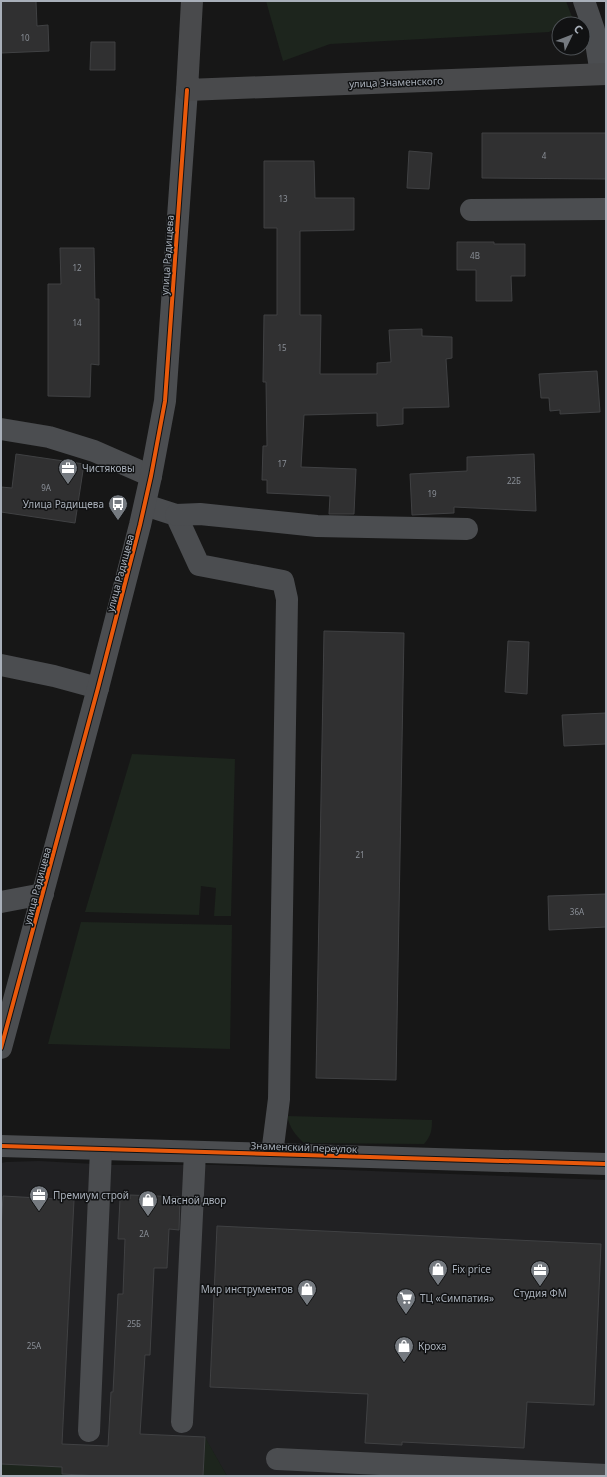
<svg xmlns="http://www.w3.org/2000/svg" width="607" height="1477" viewBox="0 0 607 1477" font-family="'Noto Sans',sans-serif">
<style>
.built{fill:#212123}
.green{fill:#1d251d}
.building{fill:#303031;stroke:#404143}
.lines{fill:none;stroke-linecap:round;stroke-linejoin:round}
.minor{stroke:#4b4d50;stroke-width:22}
.major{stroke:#494a4c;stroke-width:22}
.cycleway-casing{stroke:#111213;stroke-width:6}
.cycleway{stroke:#e8590c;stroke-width:4}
.labels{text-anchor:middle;stroke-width:3;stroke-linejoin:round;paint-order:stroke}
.number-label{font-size:8px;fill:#8a8f97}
.street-label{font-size:10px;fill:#a8afb9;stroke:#111213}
.poi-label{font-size:10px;fill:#a8afb9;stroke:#111213;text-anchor:start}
</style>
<rect width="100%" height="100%" fill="#171717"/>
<!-- built -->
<polygon class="built" points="39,1161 113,1165 216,1165 606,1180 606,1476 227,1476 205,1438 203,1476 100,1476 62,1474 60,1467 1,1464 1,1163 6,1162"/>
<!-- green -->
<g class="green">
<polygon points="266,1 566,1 572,17 561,24 559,24 559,26 549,32 330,44 283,61"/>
<polygon points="132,754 235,759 231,916 214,916 216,888 201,886 199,915 85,912"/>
<polygon points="81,922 232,925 230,1049 48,1044"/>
<path d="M287,1116L432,1120C432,1130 431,1136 424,1144L304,1143C295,1135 290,1128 287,1116Z"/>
<polygon points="205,1437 227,1476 203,1476"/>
<polygon points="1,1464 61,1467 62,1474 100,1476 1,1476"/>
</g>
<!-- building -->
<g class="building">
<polygon points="1,1 36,1 37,26 48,25 49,51 1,53"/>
<polygon points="91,42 115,42 115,70 90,70"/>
<polygon points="482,133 606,133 606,179 482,178"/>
<polygon points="409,151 432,153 429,189 407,188"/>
<polygon points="264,161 314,161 315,198 354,198 354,230 300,231 300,315 321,315 320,374 377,374 377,363 391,362 389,330 422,329 422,336 452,337 452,358 446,359 449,407 403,408 403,424 377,426 377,413 304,415 301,467 356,469 354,514 329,514 330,496 267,493 267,480 262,480 263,446 267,446 266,382 263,382 264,315 277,315 277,228 264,228"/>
<polygon points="457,242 494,242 494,244 525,244 525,276 511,276 512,301 476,301 476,270 457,270"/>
<polygon points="60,248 94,248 95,299 99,299 99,365 91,364 90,397 48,396 48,284 61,284"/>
<polygon points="597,371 600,412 560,414 560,410 550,411 549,398 541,398 539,374"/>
<polygon points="16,454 84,464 75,523 1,512 1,487 12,488"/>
<polygon points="534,454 536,511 454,507 454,513 412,515 410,474 467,471 467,457"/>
<polygon points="324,631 404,633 396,1080 316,1078"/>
<polygon points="508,641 529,642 527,694 505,692"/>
<polygon points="606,713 606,744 564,746 562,715"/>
<polygon points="606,894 606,927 549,930 548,896"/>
<polygon points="130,1195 180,1197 179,1230 169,1229 167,1268 154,1268 150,1355 145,1355 140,1434 205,1437 203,1476 100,1476 62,1474 62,1467 1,1464 1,1229 3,1196 74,1200 62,1444 108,1446 111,1392 113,1392 118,1294 123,1294 125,1239 118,1239 120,1199 130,1199"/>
<polygon points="217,1226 601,1244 594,1405 527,1402 524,1448 402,1442 402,1445 365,1443 368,1394 210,1387"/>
</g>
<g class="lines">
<!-- minor -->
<g class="minor">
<polyline points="584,1 594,30 601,74"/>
<polyline points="471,210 606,209"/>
<polyline points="1,429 49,437 94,451 151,476"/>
<polyline points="145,505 176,515 199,565 283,581 287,599 279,1099 272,1154"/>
<polyline points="176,515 200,514 317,526 467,529"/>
<polyline points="1,665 54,676 98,688"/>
<polyline points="1,902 43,894"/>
<polyline points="1,1048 98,688 140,525 151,476 165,401 187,90"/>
<polyline points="1,1146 606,1164"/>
<polyline points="182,1422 195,1152"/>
<polyline points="89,1431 101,1149"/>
<polyline points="277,1459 606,1475"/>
</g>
<!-- major -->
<polyline class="major" points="192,1 187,90 606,74"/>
<defs>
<g id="cycleway">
<polyline points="1,1048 98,688 140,525 151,476 165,401 187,90"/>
<polyline points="1,1146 606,1164"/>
</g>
</defs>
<!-- cycleway casing -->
<use href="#cycleway" class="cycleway-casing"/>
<!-- cycleway -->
<use href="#cycleway" class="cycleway"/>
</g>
<!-- icons -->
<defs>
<symbol id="office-pin" viewBox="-11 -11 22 30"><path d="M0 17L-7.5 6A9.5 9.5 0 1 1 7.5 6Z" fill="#757a80" stroke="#111213"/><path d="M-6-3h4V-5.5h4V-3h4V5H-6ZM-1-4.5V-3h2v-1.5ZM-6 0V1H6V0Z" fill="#fff"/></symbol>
<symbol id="bus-pin" viewBox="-11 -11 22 30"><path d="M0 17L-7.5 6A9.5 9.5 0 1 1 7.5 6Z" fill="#757a80" stroke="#111213"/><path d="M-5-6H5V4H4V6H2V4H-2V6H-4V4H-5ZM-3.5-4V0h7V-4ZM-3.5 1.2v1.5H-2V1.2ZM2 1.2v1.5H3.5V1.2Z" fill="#fff"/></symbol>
<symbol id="shop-pin" viewBox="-11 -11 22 30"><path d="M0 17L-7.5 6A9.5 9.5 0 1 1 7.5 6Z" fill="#757a80" stroke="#111213"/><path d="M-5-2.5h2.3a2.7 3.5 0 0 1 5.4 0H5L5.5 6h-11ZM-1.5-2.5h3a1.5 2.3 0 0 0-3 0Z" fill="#fff"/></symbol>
<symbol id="supermarket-pin" viewBox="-11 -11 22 30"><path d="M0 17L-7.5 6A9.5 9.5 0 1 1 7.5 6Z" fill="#757a80" stroke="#111213"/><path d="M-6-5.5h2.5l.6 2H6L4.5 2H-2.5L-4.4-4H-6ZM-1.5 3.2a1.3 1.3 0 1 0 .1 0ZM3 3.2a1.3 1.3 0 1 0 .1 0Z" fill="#fff"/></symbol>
</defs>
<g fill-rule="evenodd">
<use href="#office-pin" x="57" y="457" width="22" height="30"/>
<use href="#bus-pin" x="107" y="493" width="22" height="30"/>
<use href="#office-pin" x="28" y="1184" width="22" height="30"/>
<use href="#shop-pin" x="137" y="1189" width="22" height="30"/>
<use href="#shop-pin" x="427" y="1258" width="22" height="30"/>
<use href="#office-pin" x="529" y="1259" width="22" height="30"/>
<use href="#shop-pin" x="296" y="1278" width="22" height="30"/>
<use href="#supermarket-pin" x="395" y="1287" width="22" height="30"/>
<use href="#shop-pin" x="393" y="1335" width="22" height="30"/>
</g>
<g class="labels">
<!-- number labels -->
<g class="number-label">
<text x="25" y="41">10</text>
<text x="544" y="159">4</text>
<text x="283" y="202">13</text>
<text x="475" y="259">4В</text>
<text x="77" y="271">12</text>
<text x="77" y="326">14</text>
<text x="282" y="351">15</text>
<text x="282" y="467">17</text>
<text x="514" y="484">22Б</text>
<text x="46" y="491">9А</text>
<text x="432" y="497">19</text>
<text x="360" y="858">21</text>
<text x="577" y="915">36А</text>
<text x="144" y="1237">2А</text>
<text x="134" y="1327">25Б</text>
<text x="34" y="1349">25А</text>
</g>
<!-- street labels -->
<g class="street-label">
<text transform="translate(396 82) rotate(-2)" y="4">улица Знаменского</text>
<text transform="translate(167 255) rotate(-86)" y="4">улица Радищева</text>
<text transform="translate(120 573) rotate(-75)" y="4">улица Радищева</text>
<text transform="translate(37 886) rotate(-75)" y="4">улица Радищева</text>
<text transform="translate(304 1147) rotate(2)" y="4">Знаменский переулок</text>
</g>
<!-- poi labels -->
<g class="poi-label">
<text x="82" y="472">Чистяковы</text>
<text x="104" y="508" text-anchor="end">Улица Радищева</text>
<text x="53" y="1199">Премиум строй</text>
<text x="162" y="1204">Мясной двор</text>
<text x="452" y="1273">Fix price</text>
<text x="293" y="1293" text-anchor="end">Мир инструментов</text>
<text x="540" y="1297" text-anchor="middle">Студия ФМ</text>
<text x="420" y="1302">ТЦ «Симпатия»</text>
<text x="418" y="1350">Кроха</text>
</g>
</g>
<!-- border -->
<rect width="607" height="1477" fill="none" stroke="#a8afb9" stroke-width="4"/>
<!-- north arrow -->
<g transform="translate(571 36) rotate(47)"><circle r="19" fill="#111213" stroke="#4d5155"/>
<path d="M0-3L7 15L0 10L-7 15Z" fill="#757a80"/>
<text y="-6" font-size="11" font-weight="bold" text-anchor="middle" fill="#a8afb9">С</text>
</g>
</svg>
